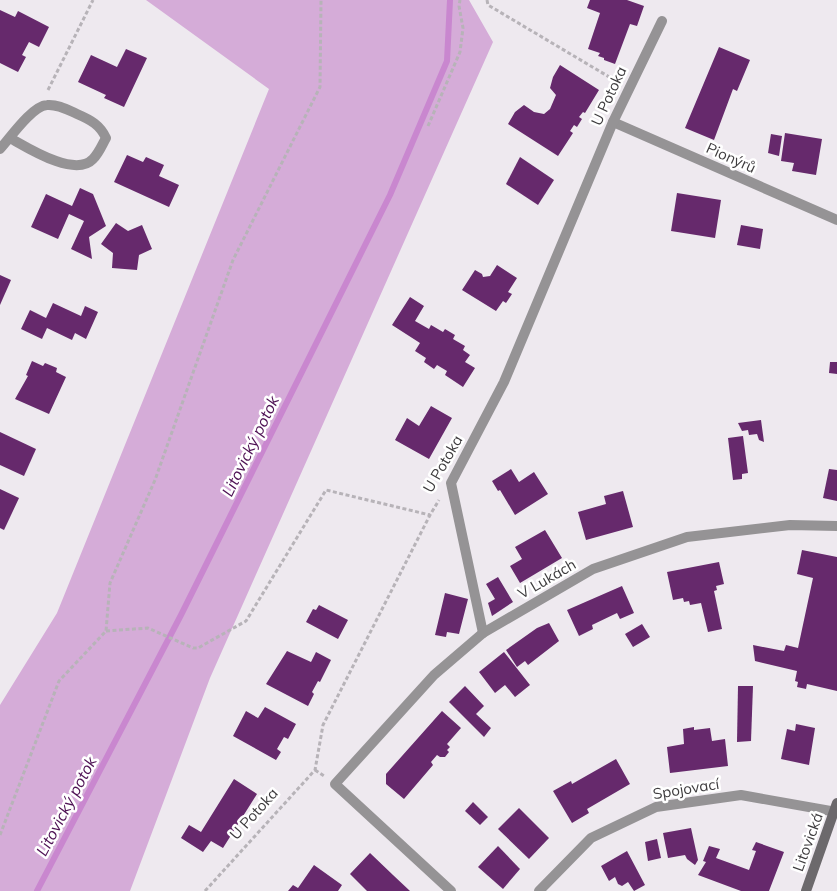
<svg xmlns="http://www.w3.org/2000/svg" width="837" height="891" viewBox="0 0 837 891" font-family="Mulish,sans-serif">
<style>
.green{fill:#d5acd8}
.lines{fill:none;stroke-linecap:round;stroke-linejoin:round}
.stream{stroke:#c987cf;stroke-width:6}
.building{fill:#66296c}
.path{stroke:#b7b3b8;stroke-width:3;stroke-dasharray:4 2.5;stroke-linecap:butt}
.street{stroke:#959395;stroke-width:10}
.secondary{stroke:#6c696c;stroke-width:10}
.labels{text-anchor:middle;stroke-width:5;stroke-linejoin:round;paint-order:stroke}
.street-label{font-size:15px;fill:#3e3c3e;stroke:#fff}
.water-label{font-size:16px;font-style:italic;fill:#4e1154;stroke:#fff}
</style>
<rect width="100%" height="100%" fill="#eee9ef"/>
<!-- green -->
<polygon class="green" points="146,0 469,0 493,42 210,678 130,891 0,891 0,705 57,613 269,89"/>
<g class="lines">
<!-- stream -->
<polyline class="stream" points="37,891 181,615 390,195 447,61 450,0"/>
</g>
<!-- building -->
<g class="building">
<polygon points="590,0 627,0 644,6 637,26 630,24 615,64 604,60 604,58 598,56 600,53 588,49 600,13 587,8"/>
<polygon points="0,10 15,17 18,11 49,27 39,47 29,42 22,55 26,57 18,72 0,63"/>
<polygon points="719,47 750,60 737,91 733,89 714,140 685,128"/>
<polygon points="126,49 147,58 124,107 104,98 106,95 78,82 91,55 117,67"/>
<polygon points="560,65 599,90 585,113 583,112 579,117 582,119 577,127 574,125 570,131 573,133 558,156 508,124 515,112 524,105 534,112 544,114 550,109 556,95 550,88 553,77"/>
<polygon points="785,133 822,139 816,175 792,171 794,163 781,161"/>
<polygon points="771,134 782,136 779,156 768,153"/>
<polygon points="127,155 143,162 146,157 164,165 159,176 179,185 169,207 114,182"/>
<polygon points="520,157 554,180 538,205 506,184"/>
<polygon points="80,188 93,194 106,226 89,237 92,259 71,249 84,221 69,214 58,239 31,227 46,194 72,206"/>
<polygon points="677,193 721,200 715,238 671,231"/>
<polygon points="116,223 128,231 142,225 152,249 139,255 137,270 112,268 113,253 101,244"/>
<polygon points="741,225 763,229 760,249 737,245"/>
<polygon points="497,265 517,278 508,292 512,294 506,303 503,301 496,311 462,290 475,270 482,274 483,277 490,276"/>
<polygon points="0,275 11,280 0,305"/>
<polygon points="410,297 424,306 415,321 429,329 431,325 443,332 445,329 455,335 453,339 465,346 463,350 470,355 465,362 475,368 463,387 445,375 447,371 437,365 434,369 424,362 426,358 415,351 420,343 392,325"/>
<polygon points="53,303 81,316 85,306 98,312 86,339 75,333 72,340 47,328 42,339 21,329 30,310 46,318"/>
<polygon points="32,361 43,366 45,363 57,368 56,372 66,377 49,414 15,399 28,376 26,375"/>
<polygon points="830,362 837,362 837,374 829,373"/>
<polygon points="431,406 452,418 429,459 395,440 407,418 419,426"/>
<polygon points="761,420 764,442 759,440 757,434 749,435 748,430 742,431 738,423"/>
<polygon points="0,432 36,449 24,476 0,465"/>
<polygon points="743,436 748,473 742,474 742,479 733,480 728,438"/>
<polygon points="511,469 519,482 534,472 548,494 515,515 500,490 498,491 492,481"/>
<polygon points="829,469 837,470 837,501 823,498"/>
<polygon points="0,489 19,498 4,530 0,528"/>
<polygon points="623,491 633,527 586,540 578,512 606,504 604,496"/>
<polygon points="545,530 562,558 520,583 510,566 522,559 515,547"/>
<polygon points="802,550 837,557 837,691 807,684 806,689 797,687 798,682 795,681 797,671 755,661 753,645 784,651 786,645 798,648 813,578 797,574"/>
<polygon points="719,562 724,584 716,586 717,590 714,591 722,629 708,632 701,603 690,605 689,601 684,602 683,598 673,600 667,572"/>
<polygon points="498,577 513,602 492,616 488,603 495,599 486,584"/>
<polygon points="622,586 634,613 620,619 617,613 592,625 593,629 579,636 567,610"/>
<polygon points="445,593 468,599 459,634 447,632 446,637 435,635"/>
<polygon points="319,605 348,620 338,639 306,622 313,609 316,610"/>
<polygon points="549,623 559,641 528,665 525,661 517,667 506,650 537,628"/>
<polygon points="642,624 650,637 633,647 625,634"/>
<polygon points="287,651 311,662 316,652 331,660 320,682 318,681 312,692 314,694 308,706 266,684"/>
<polygon points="504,652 530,685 515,697 505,685 495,693 479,672"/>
<polygon points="465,686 484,706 476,714 491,728 484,737 449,702"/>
<polygon points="738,686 753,686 751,741 737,742"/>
<polygon points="265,707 296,724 288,739 284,737 277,749 281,752 276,760 233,736 246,711 258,718"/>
<polygon points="442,711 461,728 447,744 450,747 447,750 449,752 445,757 440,757 437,755 431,762 433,765 404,799 386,784 386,774"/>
<polygon points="796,724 815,728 809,765 781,759 787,729 795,731"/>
<polygon points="694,727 694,730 710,728 712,741 725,739 728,766 670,773 667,747 684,744 683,729"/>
<polygon points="616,759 630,784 587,809 589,813 572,823 553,791 571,781 572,784"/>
<polygon points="234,779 257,794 223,848 211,841 203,852 181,838 189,825 201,832"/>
<polygon points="473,802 488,817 480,825 465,811"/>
<polygon points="519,808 549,838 529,859 498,829"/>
<polygon points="691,828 698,860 695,865 687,859 685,855 668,858 663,833"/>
<polygon points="657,839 661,858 648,861 645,842"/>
<polygon points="756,842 784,852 769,891 741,891 698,875 706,862 703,861 709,846 720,849 716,858 749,870 756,851 752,850"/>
<polygon points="498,846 520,869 503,889 478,867"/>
<polygon points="627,851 645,885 634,891 628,882 622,886 618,884 615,877 609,881 601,866"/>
<polygon points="370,853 393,875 410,891 367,891 350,874"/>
<polygon points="314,865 342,885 338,891 288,891 293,885 298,888"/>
</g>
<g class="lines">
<!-- path -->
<g class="path">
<polyline points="487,0 488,5 616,81"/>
<polyline points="48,90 93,0"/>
<polyline points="428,126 460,52 463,28 459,6 460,0"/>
<polyline points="106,631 148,628 193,648 198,648 246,621 326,490 430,515"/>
<polyline points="315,770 324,776"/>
<polyline points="0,835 59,681 106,631 110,583 155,480 233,260 320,87 321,0"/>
<polyline points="205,891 315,770 323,725 430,515 439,500"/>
</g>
<!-- street -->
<g class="street">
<polyline points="613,122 837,220"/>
<path d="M0,149C10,138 32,106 47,105C58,104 68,110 77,114C91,120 100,125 106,138C102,145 99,153 93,159C75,178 28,148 10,138"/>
<polyline points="483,633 451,483 504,382 613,122 662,21"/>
<polyline points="451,891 335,784 434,675 483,633 593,569 687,537 790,525 837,526"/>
<polyline points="539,891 591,838 656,807 741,795 837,812"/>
</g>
<!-- secondary -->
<polyline class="secondary" points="806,891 837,803"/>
</g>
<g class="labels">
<!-- street labels -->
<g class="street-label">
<text transform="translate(609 96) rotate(-65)" y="5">U Potoka</text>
<text transform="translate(731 158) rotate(24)" y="5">Pionýrů</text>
<text transform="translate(443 464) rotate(-60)" y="5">U Potoka</text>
<text transform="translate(547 579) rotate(-30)" y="5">V Lukách</text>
<text transform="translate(686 789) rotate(-9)" y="5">Spojovací</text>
<text transform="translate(254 814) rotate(-48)" y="5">U Potoka</text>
<text transform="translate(808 842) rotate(-70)" y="5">Litovická</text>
</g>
<!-- water labels -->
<g class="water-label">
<text transform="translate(250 446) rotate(-64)" y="6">Litovický potok</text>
<text transform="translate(66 806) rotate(-62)" y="6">Litovický potok</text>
</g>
</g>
</svg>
